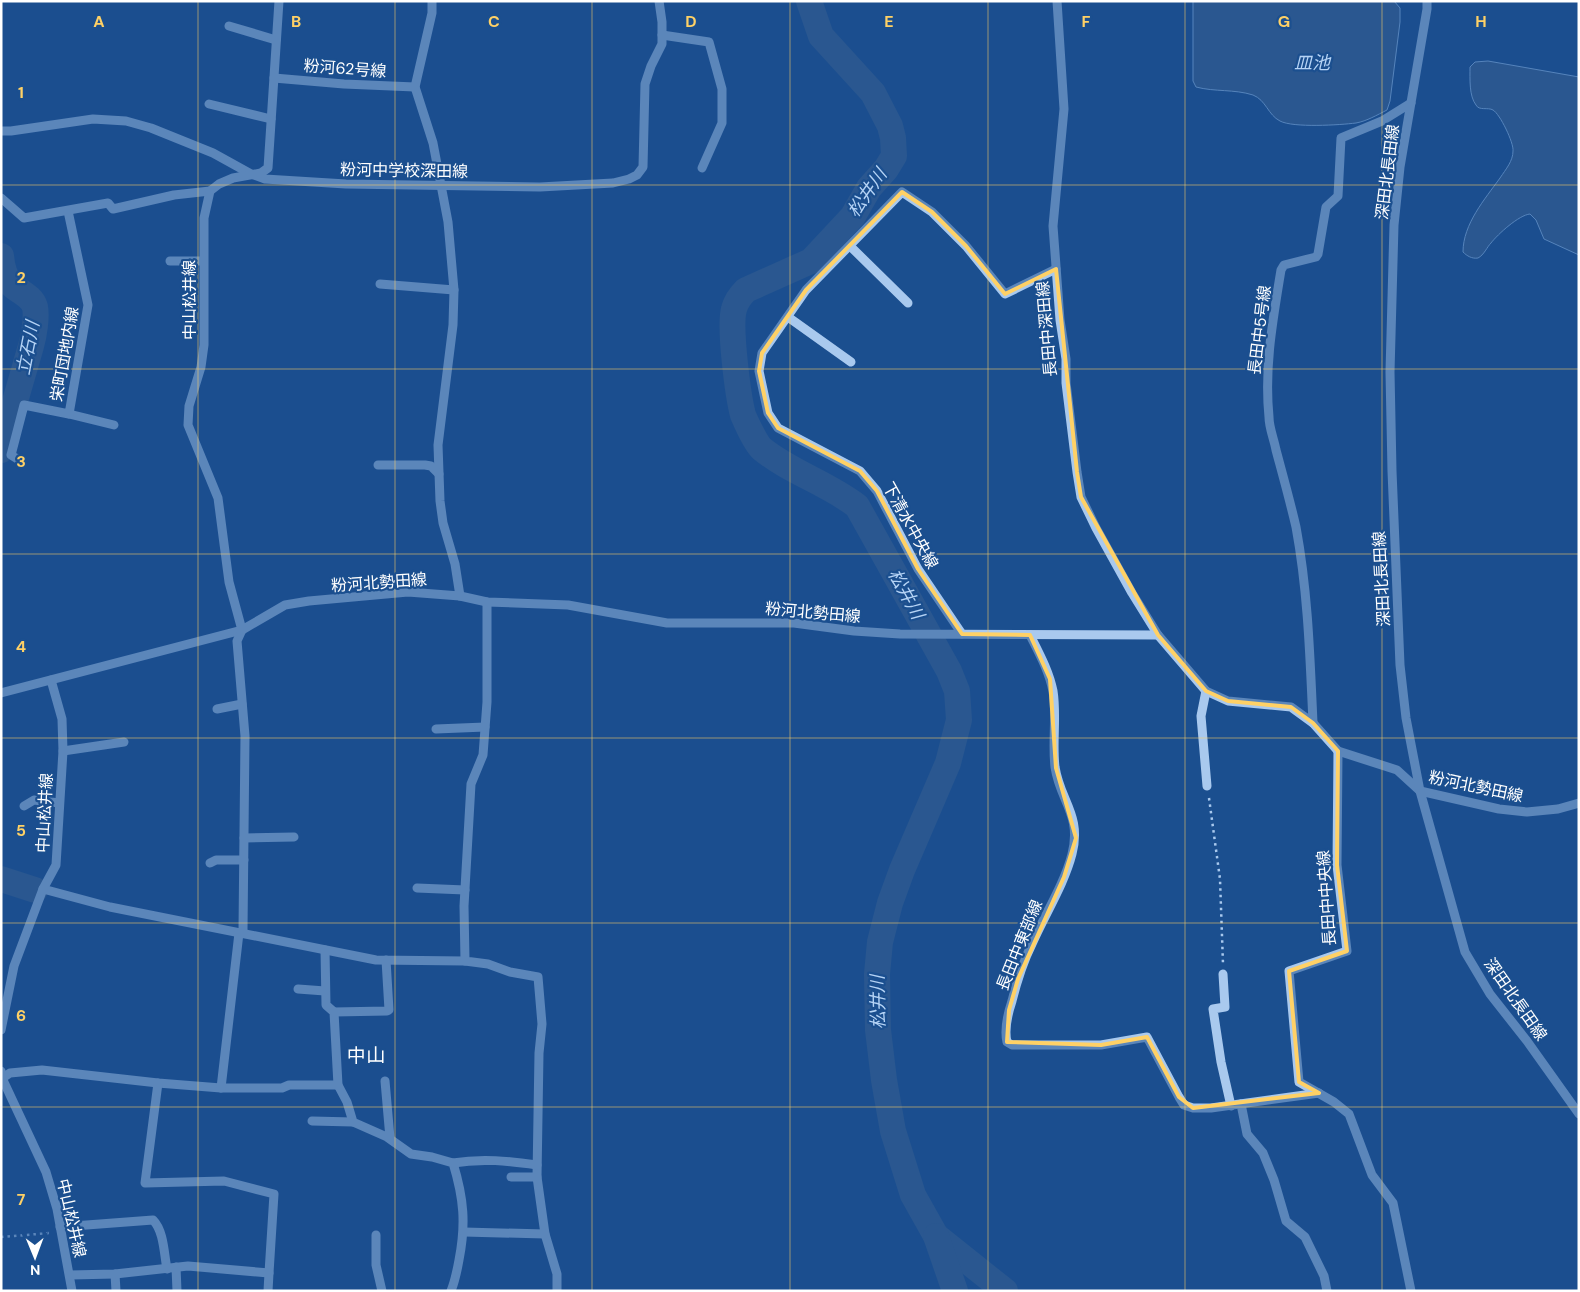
<svg xmlns="http://www.w3.org/2000/svg" width="1580" height="1292" viewBox="0 0 1580 1292" font-family="'DM Sans','Noto Sans JP',sans-serif">
<style>
.water{fill:#3c6290;stroke:#9cc4f0}
.lines{fill:none;stroke-linecap:round;stroke-linejoin:round}
.river{stroke:#3c6290;stroke-width:26}
.path{stroke:#a9c9ee;stroke-width:2.5;stroke-dasharray:2.5 4;stroke-linecap:butt}
.minor{stroke:#a9c9ee;stroke-width:9}
.marked{fill:none;stroke:#ffd166;stroke-width:4;stroke-linejoin:round}
.grid{fill:none;stroke:#ffd166;stroke-width:1;stroke-opacity:0.55}
.labels{text-anchor:middle;stroke-width:4.5;stroke-linejoin:round;paint-order:stroke}
.street-label{font-size:16px;fill:#fff;stroke:#1b4f8f}
.water-label{font-size:18px;font-style:italic;fill:#b5d3f5;stroke:#1b4f8f}
.quarter-label{font-size:19px;fill:#fff;stroke:#1b4f8f}
.grid-label{font-size:16px;text-anchor:middle;font-weight:bold;fill:#ffd166;stroke:#1b4f8f;stroke-width:4.5;stroke-linejoin:round;paint-order:stroke}
</style>
<rect width="100%" height="100%" fill="#1b4f8f"/>
<!-- water -->
<g class="water">
<path d="M1193,1H1394L1400,8V22L1390,101L1387,110C1377,115 1367,121 1356,123C1340,125 1293,128 1280,121C1268,115 1266,100 1253,95C1234,89 1215,92 1196,87L1193,81Z"/>
<path d="M1488,61L1579,77V255L1544,239L1536,220L1530,214C1519,215 1498,234 1491,243C1487,247 1484,255 1478,258C1472,259 1467,256 1463,252C1463,224 1485,199 1500,178C1506,169 1513,161 1513,151C1514,143 1500,114 1493,110C1488,107 1479,111 1476,105C1469,96 1470,79 1470,67L1475,62Z"/>
</g>
<g class="lines">
<!-- river -->
<g class="river">
<path d="M809,1L821,36L873,93L890,126L893,138L894,156L886,169L869,188L853,216L811,261L746,290C741,295 736,301 734,309C729,327 738,396 743,415C746,422 756,444 762,449C790,472 827,483 857,506L949,671L957,691L959,720L948,763L902,870L890,903L880,942L877,974L878,1030L884,1080L893,1131L913,1195L936,1236L1005,1291"/>
<path d="M1,256C2,267 4,277 12,285C19,292 32,296 35,307C37,317 34,336 31,346L1,450"/>
<polyline points="1,879 35,890"/>
<polyline points="936,1236 955,1291"/>
</g>
<!-- path -->
<g class="path">
<polyline points="1209,798 1220,879 1223,964"/>
<polyline points="1,1237 50,1233"/>
</g>
<!-- minor -->
<g class="minor">
<polyline points="432,1 432,13 415,87 433,143 448,222 454,290 453,325 438,445 440,501 443,523 455,564 460,596"/>
<polyline points="1057,1 1064,109 1053,226 1060,320 1066,359 1066,383 1077,472 1081,497 1096,528 1132,593 1158,635 1206,691 1228,701 1291,707 1313,723 1338,751 1397,770 1420,791 1499,809 1527,812 1558,809 1579,803"/>
<polyline points="1427,1 1427,9 1400,167 1394,225 1390,372 1392,471 1400,665 1406,718 1420,791 1465,952 1490,994 1527,1041 1579,1114"/>
<polyline points="229,26 276,40"/>
<polyline points="662,35 709,42 722,89 722,123 702,168"/>
<polyline points="274,78 344,84 415,87"/>
<polyline points="209,104 271,119"/>
<polyline points="1,131 11,131 93,119 126,121 151,128 213,153 251,174 265,179 346,184 540,187 613,183 629,179 637,175 643,167 645,84 651,66 662,44 662,22 659,1"/>
<polyline points="1,198 24,218 108,203 113,209 174,195 210,191"/>
<polyline points="850,246 908,303"/>
<polyline points="170,261 203,261"/>
<polyline points="380,284 454,290"/>
<polyline points="788,317 851,362"/>
<polyline points="69,414 114,425"/>
<polyline points="19,460 11,455 24,405 69,414 88,305 68,211"/>
<polyline points="378,465 425,465 431,466 439,474"/>
<polyline points="487,602 487,702 483,755 471,784 464,906 465,961 488,964 510,972 538,977 542,1024 539,1053 537,1177 545,1234 557,1274 557,1291"/>
<polyline points="962,634 918,569 877,491 860,471 778,428 768,413 759,371 762,353 806,290 902,192 932,212 966,246 1005,294 1056,269"/>
<path d="M1030,635C1039,653 1049,671 1053,691C1057,716 1052,742 1055,767C1060,801 1082,815 1072,854C1064,885 1045,914 1032,944C1023,962 1017,981 1012,1001C1008,1013 1004,1029 1007,1042L1012,1045H1101L1147,1037L1179,1097L1184,1105L1193,1108H1211L1319,1093"/>
<polyline points="1206,691 1201,716 1207,786"/>
<polyline points="1,693 242,630 285,605 309,601 408,592 460,596 487,602 568,605 667,623 794,623 854,631 900,634 1158,635"/>
<polyline points="217,709 242,704"/>
<path d="M1313,723C1310,657 1308,592 1296,527C1290,501 1283,476 1276,450C1274,439 1269,428 1269,417C1264,367 1273,319 1281,270L1284,265L1316,257L1318,254L1326,207L1338,196L1341,138L1382,121L1411,103"/>
<polyline points="436,729 485,727"/>
<polyline points="63,751 124,742"/>
<polyline points="1338,751 1337,865 1347,951 1289,971 1299,1082 1334,1102 1349,1114 1372,1175 1393,1203 1411,1291"/>
<polyline points="24,806 34,800 59,803"/>
<polyline points="244,838 294,837"/>
<polyline points="210,863 216,860 244,860"/>
<polyline points="417,888 465,890"/>
<polyline points="43,889 110,907 376,960 465,961"/>
<path d="M325,950L326,1005L334,1012L338,1085L347,1102L353,1122L387,1137L411,1154L432,1157L453,1163C464,1199 466,1224 459,1260C457,1271 455,1281 451,1291"/>
<polyline points="1223,974 1225,1007 1213,1009 1221,1062 1231,1106"/>
<polyline points="298,989 325,991"/>
<polyline points="334,1012 387,1011 389,1010 386,960"/>
<polyline points="1,1030 14,966 43,889 56,865 63,751 62,719 51,680"/>
<polyline points="1,1071 2,1078 46,1172 57,1209 72,1291"/>
<polyline points="1,1079 10,1073 42,1070 158,1083 221,1088 282,1088 289,1085 338,1085"/>
<polyline points="385,1081 390,1138"/>
<polyline points="221,1088 239,933 243,930 245,736 237,641 242,630 229,582 218,498 188,425 189,406 201,367 204,345 204,218 210,191 219,184 233,178 261,173 268,168 279,1"/>
<polyline points="1241,1104 1247,1134 1263,1153 1274,1180 1286,1221 1305,1237 1324,1276 1327,1291"/>
<polyline points="312,1121 353,1122"/>
<path d="M453,1163C482,1158 509,1161 537,1165"/>
<polyline points="511,1177 537,1177"/>
<path d="M60,1227L153,1220C164,1231 164,1254 167,1269"/>
<polyline points="464,1232 545,1234"/>
<polyline points="376,1235 376,1265 382,1291"/>
<polyline points="176,1267 177,1291"/>
<polyline points="115,1274 116,1291"/>
<polyline points="70,1275 115,1274 188,1266 269,1273 274,1194 224,1181 145,1183 158,1083"/>
<polyline points="268,1291 269,1273"/>
</g>
</g>
<!-- marked area -->
<path d="M0 0H1580V1292H0ZM902,192L932,212L966,246L1005,294L1056,269L1077,472L1081,497L1158,635L1206,691L1228,701L1291,707L1313,723L1338,751L1337,865L1347,951L1289,971L1299,1082L1319,1093L1193,1108L1179,1097L1147,1037L1101,1045L1007,1042L1009,1010L1018,979L1064,877L1076,838L1056,768L1050,679L1030,635L962,634L918,569L877,491L860,471L778,428L768,413L759,371L762,353L806,290Z" fill="#1b4f8f" fill-opacity=".55" fill-rule="evenodd"/>
<path class="marked" d="M902,192L932,212L966,246L1005,294L1056,269L1077,472L1081,497L1158,635L1206,691L1228,701L1291,707L1313,723L1338,751L1337,865L1347,951L1289,971L1299,1082L1319,1093L1193,1108L1179,1097L1147,1037L1101,1045L1007,1042L1009,1010L1018,979L1064,877L1076,838L1056,768L1050,679L1030,635L962,634L918,569L877,491L860,471L778,428L768,413L759,371L762,353L806,290Z"/>
<!-- grid -->
<path class="grid" d="M198,1V1291M395,1V1291M592,1V1291M790,1V1291M988,1V1291M1185,1V1291M1382,1V1291M1,185H1579M1,369H1579M1,554H1579M1,738H1579M1,923H1579M1,1107H1579"/>
<g class="labels">
<!-- street labels -->
<g class="street-label">
<text transform="translate(345 68) rotate(4)" y="6">粉河62号線</text>
<text transform="translate(404 170) rotate(1)" y="6">粉河中学校深田線</text>
<text transform="translate(1387 172) rotate(-83)" y="6">深田北長田線</text>
<text transform="translate(189 300) rotate(-90)" y="6">中山松井線</text>
<text transform="translate(1046 329) rotate(-95)" y="6">長田中深田線</text>
<text transform="translate(1259 330) rotate(-83)" y="6">長田中5号線</text>
<text transform="translate(64 354) rotate(-80)" y="6">栄町団地内線</text>
<text transform="translate(911 525) rotate(61)" y="6">下清水中央線</text>
<text transform="translate(1381 579) rotate(-93)" y="6">深田北長田線</text>
<text transform="translate(379 582) rotate(-4)" y="6">粉河北勢田線</text>
<text transform="translate(813 612) rotate(5)" y="6">粉河北勢田線</text>
<text transform="translate(1476 786) rotate(12)" y="6">粉河北勢田線</text>
<text transform="translate(44 813) rotate(-87)" y="6">中山松井線</text>
<text transform="translate(1326 898) rotate(-94)" y="6">長田中中央線</text>
<text transform="translate(1019 945) rotate(-68)" y="6">長田中東部線</text>
<text transform="translate(1516 999) rotate(55)" y="6">深田北長田線</text>
<text transform="translate(72 1218) rotate(77)" y="6">中山松井線</text>
</g>
<!-- water labels -->
<g class="water-label">
<text x="1312" y="69">皿池</text>
<text transform="translate(867 193) rotate(-55)" y="6">松井川</text>
<text transform="translate(28 348) rotate(-79)" y="6">立石川</text>
<text transform="translate(906 594) rotate(61)" y="6">松井川</text>
<text transform="translate(878 1002) rotate(-91)" y="6">松井川</text>
</g>
<!-- quarter labels -->
<g class="quarter-label">
<text x="366" y="1062">中山</text>
</g>
</g>
<g class="grid-label">
<text x="99" y="27">A</text>
<text x="296" y="27">B</text>
<text x="494" y="27">C</text>
<text x="691" y="27">D</text>
<text x="889" y="27">E</text>
<text x="1086" y="27">F</text>
<text x="1284" y="27">G</text>
<text x="1481" y="27">H</text>
<text x="21" y="98">1</text>
<text x="21" y="283">2</text>
<text x="21" y="467">3</text>
<text x="21" y="652">4</text>
<text x="21" y="836">5</text>
<text x="21" y="1021">6</text>
<text x="21" y="1205">7</text>
</g>
<!-- border -->
<rect width="1580" height="1292" fill="none" stroke="#ffffff" stroke-width="5"/>
<!-- north arrow -->
<g transform="translate(35 1257) rotate(179)" stroke="#1b4f8f" stroke-width="4" paint-order="stroke">
<path d="M0-4L9 19L0 12L-9 19Z" fill="#ffffff"/>
<text y="-8" font-size="14" font-weight="bold" text-anchor="middle" fill="#ffffff">N</text>
</g>
</svg>
